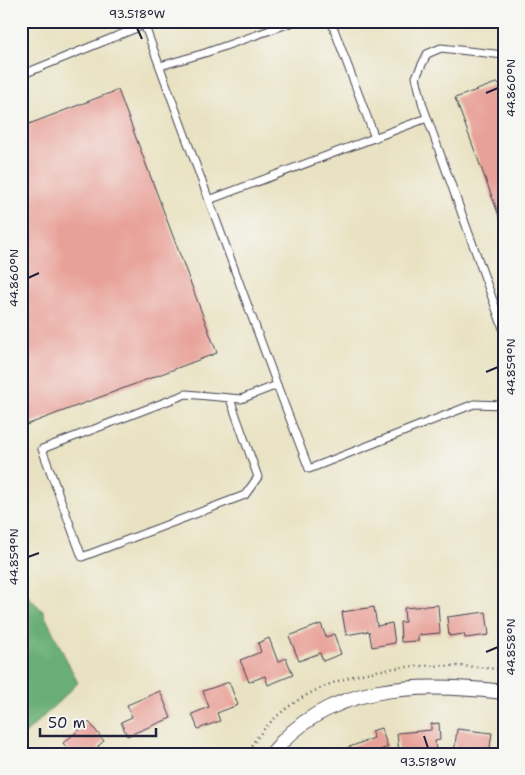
<svg xmlns="http://www.w3.org/2000/svg" width="525" height="775" viewBox="0 0 525 775" font-family="'Shantell Sans',sans-serif">
<style>
.forest{fill:#69af74;stroke:#466858}
.building{fill:#e8a199}
.lines{fill:none;stroke-linecap:round;stroke-linejoin:round}
.service-casing{stroke:#403f4f;stroke-width:9}
.minor-casing{stroke:#403f4f;stroke-width:16}
.path{stroke:#403f4f;stroke-width:2.5;stroke-dasharray:1 4;stroke-linecap:butt}
.service{stroke:#fff;stroke-width:7}
.minor{stroke:#fff;stroke-width:14}
.ticks{fill:none;stroke:#22223b;stroke-width:2}
.neatline{fill:none;stroke:#22223b;stroke-width:2}
.ticks-label{font-size:12px;text-anchor:middle;fill:#22223b}
</style>
<rect width="100%" height="100%" fill="#f6f6f2"/>
<filter id="ink" filterUnits="userSpaceOnUse"><feTurbulence type="fractalNoise" baseFrequency=".02" numOctaves="2"/><feDisplacementMap in="SourceGraphic" scale="10" xChannelSelector="R" yChannelSelector="G"/><feConvolveMatrix kernelMatrix="1 2 1 2 8 2 1 2 1" color-interpolation-filters="sRGB"/></filter>
<filter id="wash" filterUnits="userSpaceOnUse"><feTurbulence type="fractalNoise" baseFrequency=".0096" numOctaves="4" result="noise"/><feDisplacementMap in="SourceGraphic" scale="20" xChannelSelector="R" yChannelSelector="G"/><feGaussianBlur stdDeviation="1.12" result="paint"/><feColorMatrix in="noise" values="0 0 0 0 0 0 0 0 0 0 0 0 0 0 0 0 0 1.4 0 .05"/><feComposite in="paint" operator="in"/></filter>
<g filter="url(#wash)">
<rect width="100%" height="100%" fill="#e9e2c2"/>
<!-- forest -->
<polygon class="forest" points="21,589 42,610 78,683 21,738"/>
<g id="blocks">
<!-- building -->
<g class="building">
<polygon points="496,83 504,84 504,229 455,98"/>
<polygon points="118,90 217,353 21,427 21,127"/>
<polygon points="438,605 440,633 418,635 418,641 401,642 400,622 405,622 404,608"/>
<polygon points="374,607 377,626 392,623 395,643 372,647 369,631 346,635 342,612"/>
<polygon points="486,612 489,635 465,638 464,634 449,636 447,617"/>
<polygon points="321,624 326,637 334,634 341,654 323,661 320,653 299,661 289,636"/>
<polygon points="501,626 504,626 504,640 502,640"/>
<polygon points="269,638 278,662 286,658 293,675 268,685 265,676 249,682 240,660 261,652 258,643"/>
<polygon points="229,682 238,705 217,713 220,721 198,729 192,714 209,707 203,691"/>
<polygon points="160,691 171,718 127,736 121,722 132,717 127,705"/>
<polygon points="89,722 104,741 98,746 102,751 99,754 67,754 70,752 63,743"/>
<polygon points="439,723 440,740 435,741 436,751 399,754 397,733 431,730 431,724"/>
<polygon points="381,728 388,747 380,750 382,754 345,754 344,749 374,738 371,731"/>
<polygon points="457,729 492,733 489,754 454,754"/>
<polygon points="503,741 504,754 501,754"/>
</g>
</g>
</g>
<g filter="url(#ink)">
<use href="#blocks" fill-opacity="0" stroke="#403f4f" stroke-width="1"/>
<g class="lines">
<defs>
<g id="service">
<polyline points="143,21 277,385 241,399 186,394 42,449 82,557 245,495 258,477 230,399"/>
<polyline points="331,21 375,138"/>
<polyline points="504,55 441,48 427,54 416,77 423,106 504,331"/>
<polyline points="160,66 205,53 296,21"/>
<polyline points="21,75 144,25"/>
<polyline points="209,200 427,118"/>
<polyline points="277,385 309,469 474,404 504,405"/>
</g>
<path id="minor" d="M272,754C327,682 421,682 504,692"/>
</defs>
<!-- service casing -->
<use href="#service" class="service-casing"/>
<!-- minor casing -->
<use href="#minor" class="minor-casing"/>
<!-- path -->
<path class="path" d="M246,754C298,666 412,658 504,670"/>
<!-- service -->
<use href="#service" class="service"/>
<!-- minor -->
<use href="#minor" class="minor"/>
</g>
</g>
<!-- ticks -->
<path class="ticks" d="M137,28L142,39M486,93L498,88M28,278L39,273M486,372L498,367M28,557L39,553M486,652L498,647M424,736L428,748"/>
<!-- margin -->
<rect width="525" height="775" fill="none" stroke="#f6f6f2" stroke-width="55"/>
<!-- scale -->
<path d="M40 728v8h116v-8" fill="none" stroke="#22223b" stroke-width="2.5"/>
<text x="48" y="728" font-size="15" fill="#22223b" stroke="#f6f6f2" stroke-width="4" paint-order="stroke">50 m</text>
<rect x="28" y="28" width="470" height="720" class="neatline"/>
<g class="ticks-label">
<text x="137" y="18">93.518°W</text>
<text transform="translate(511 88) rotate(-90)" y="4">44.860°N</text>
<text transform="translate(14 278) rotate(-90)" y="4">44.860°N</text>
<text transform="translate(511 367) rotate(-90)" y="4">44.859°N</text>
<text transform="translate(14 557) rotate(-90)" y="4">44.859°N</text>
<text transform="translate(511 647) rotate(-90)" y="4">44.858°N</text>
<text x="428" y="766">93.518°W</text>
</g>
</svg>
